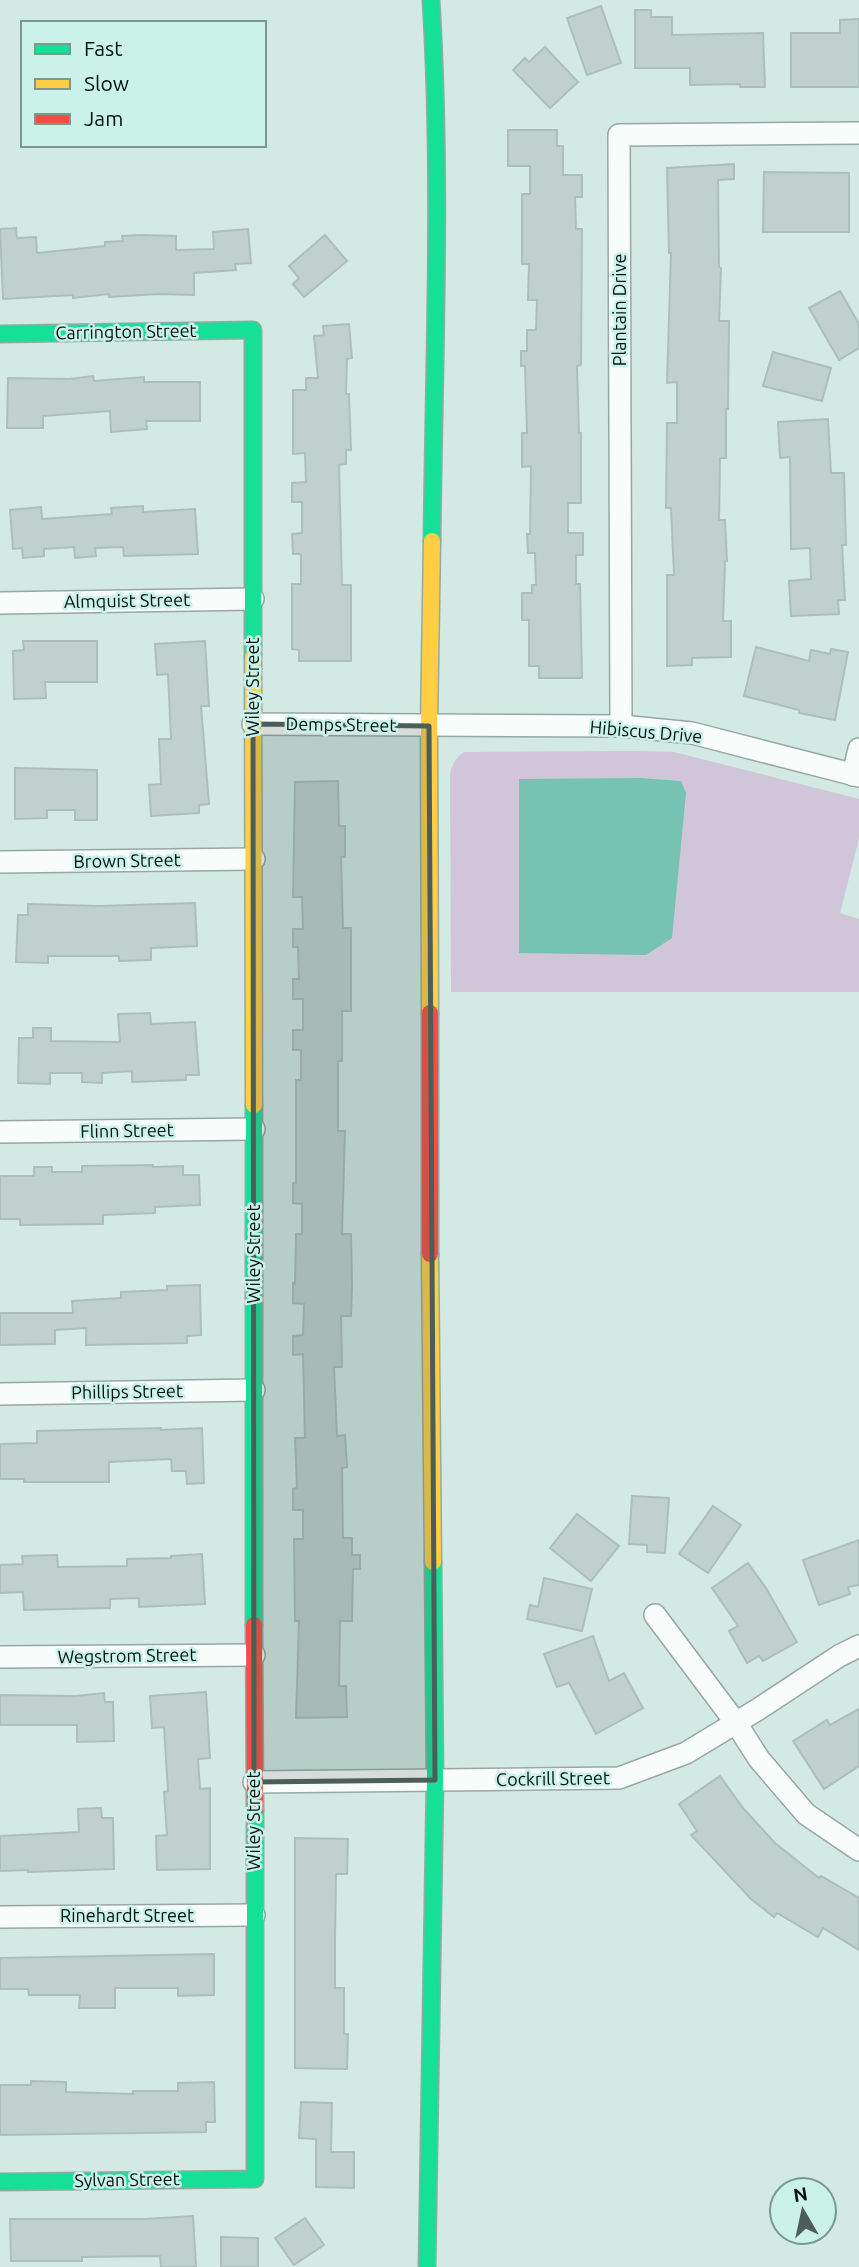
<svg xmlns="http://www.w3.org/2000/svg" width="859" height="2267" viewBox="0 0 859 2267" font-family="Ubuntu,sans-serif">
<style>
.green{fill:#d1c5d9}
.water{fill:#76c3b4}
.building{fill:#c0d1cd;stroke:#adbfba;stroke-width:2}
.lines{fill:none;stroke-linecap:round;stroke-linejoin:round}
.street-casing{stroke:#97a8a4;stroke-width:24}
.fast-casing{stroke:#97a8a4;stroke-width:19}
.slow-casing{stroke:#97a8a4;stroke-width:19}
.jam-casing{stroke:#97a8a4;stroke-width:19}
.street{stroke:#f8fcfb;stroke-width:21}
.fast{stroke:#16e098;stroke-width:16}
.slow{stroke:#ffcf43;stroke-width:16}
.jam{stroke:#f24e42;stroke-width:16}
.marked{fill:#4c5d5a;fill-opacity:0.2;stroke:#4c5d5a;stroke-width:5;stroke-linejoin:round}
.labels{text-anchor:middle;stroke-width:5;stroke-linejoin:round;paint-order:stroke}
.street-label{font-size:18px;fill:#04120f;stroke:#caf2e8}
</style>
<rect width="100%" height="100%" fill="#d3e9e4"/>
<!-- green -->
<path class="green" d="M632,751L674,752L859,799V839L840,913L859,919V992H451L450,774C452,764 456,758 464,752Z"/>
<!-- water -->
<polygon class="water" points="640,778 681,781 686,793 672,938 646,955 519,953 519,779"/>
<!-- building -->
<g class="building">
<polygon points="601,6 621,63 587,75 567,18"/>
<polygon points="635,10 651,10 651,17 672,17 672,35 763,33 765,87 740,87 740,84 690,85 690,68 635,68"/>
<polygon points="859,19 859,87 791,87 791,33 840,33 840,20"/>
<polygon points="545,47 578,82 550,108 513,70 525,58 529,62"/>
<polygon points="508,130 557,130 557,146 563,146 563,175 582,175 582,197 575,197 576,229 582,229 581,365 577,366 579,433 581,433 581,503 568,503 568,533 583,533 583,555 576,555 576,584 580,584 582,678 539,678 539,666 529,666 529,620 522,620 522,593 532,593 532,585 536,585 535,553 528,553 527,534 530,534 531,466 522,467 522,433 527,433 525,366 521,366 521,351 527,351 527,330 536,330 537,300 528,300 529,264 522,264 522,194 530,194 530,166 508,166"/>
<polygon points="734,164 734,179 718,180 719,267 721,268 719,321 729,321 728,409 726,409 726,458 720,458 719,520 725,520 727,561 725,561 723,621 731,621 731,657 692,658 692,665 667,666 667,575 674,575 671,508 666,508 667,423 677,423 677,382 667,383 671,253 669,253 667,168"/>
<polygon points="764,172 849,173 849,232 763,232"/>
<polygon points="16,228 17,238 36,237 37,253 105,246 105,242 123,241 122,236 141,235 176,236 176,250 214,249 213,232 248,229 251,263 235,264 236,270 194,273 194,295 159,294 109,297 109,294 73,298 73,295 3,299 0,229"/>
<polygon points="325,235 347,261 304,297 293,284 299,278 289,266"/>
<polygon points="840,291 859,324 859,348 839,360 809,308"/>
<polygon points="349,324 352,358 347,359 346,394 349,394 351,450 346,450 346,464 339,465 342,585 351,585 351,661 299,661 299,650 292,649 292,584 301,584 301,554 293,554 292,534 302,533 302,502 292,502 292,483 306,482 305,453 293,454 293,390 306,390 306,378 318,378 314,336 324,335 323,326"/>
<polygon points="773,352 831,368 822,401 763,386"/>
<polygon points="93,376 94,381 144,377 144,382 200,382 200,421 146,421 147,429 111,432 110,411 43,416 43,428 7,428 8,378 69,379"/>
<polygon points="828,419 831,473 844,473 846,545 842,545 845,600 838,600 839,614 791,616 789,581 811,579 810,548 791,549 790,457 780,458 778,422"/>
<polygon points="143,506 143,512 195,509 198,554 124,556 123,547 95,548 96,556 75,558 74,547 44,549 44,556 23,558 22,548 13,549 10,510 41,507 42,519 112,514 111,508"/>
<polygon points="23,641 97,641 97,682 45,682 46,698 14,699 13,651 24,650"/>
<polygon points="205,641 209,706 201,706 209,804 199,805 199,813 151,816 149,785 161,784 159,739 171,739 168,674 157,675 155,644"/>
<polygon points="756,647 809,661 811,650 830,654 831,649 848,652 835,720 799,713 799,710 744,696"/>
<polygon points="15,768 97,770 97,820 75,820 75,810 47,810 47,818 15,819"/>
<polygon points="338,781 339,826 345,826 345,857 341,857 343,928 351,928 351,1011 342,1011 342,1061 338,1061 338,1131 345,1131 342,1234 351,1234 352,1285 351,1316 341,1316 342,1367 334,1367 337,1436 345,1435 347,1467 342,1468 343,1538 352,1538 352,1555 360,1555 360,1569 353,1569 352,1621 340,1621 339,1686 346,1686 347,1717 296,1718 299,1621 295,1621 294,1539 303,1539 303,1510 293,1510 293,1489 297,1488 295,1438 305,1438 303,1354 293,1355 293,1336 303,1335 304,1304 293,1303 293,1283 295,1284 296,1234 302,1234 302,1204 293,1203 293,1183 296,1183 296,1080 301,1080 301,1050 293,1050 293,1030 303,1030 303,999 293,999 293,979 299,979 298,947 293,947 293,929 303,929 302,897 293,897 295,782"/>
<polygon points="195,903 197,946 151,948 151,960 119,961 119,956 48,956 48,963 16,962 18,915 28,915 28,904 99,906"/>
<polygon points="150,1013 151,1024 195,1022 199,1075 186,1075 186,1080 132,1082 132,1071 102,1073 102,1083 82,1082 82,1073 50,1073 50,1084 18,1083 19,1038 33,1038 33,1028 51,1028 51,1041 120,1042 118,1014"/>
<polygon points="153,1165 153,1167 183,1166 183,1175 199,1175 200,1205 155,1207 155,1213 103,1215 103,1224 20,1225 20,1219 0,1219 0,1176 34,1176 34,1167 52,1167 52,1172 82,1172 82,1166"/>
<polygon points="200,1285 201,1335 187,1336 187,1343 86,1345 86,1328 55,1330 55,1344 0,1345 0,1313 73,1313 72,1301 121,1298 121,1292 167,1290 167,1286"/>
<polygon points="161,1428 161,1430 202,1428 204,1483 187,1484 186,1471 172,1471 171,1459 109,1462 109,1482 24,1482 24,1479 0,1479 0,1444 37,1443 37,1431"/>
<polygon points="632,1496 669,1498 665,1553 647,1552 647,1545 629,1544"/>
<polygon points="713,1506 741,1525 708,1573 679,1554"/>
<polygon points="577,1514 619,1546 591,1581 550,1548"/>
<polygon points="859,1540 859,1585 848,1587 850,1594 819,1605 803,1560"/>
<polygon points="202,1554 205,1604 139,1607 139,1598 110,1599 110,1608 24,1610 23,1592 0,1593 0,1565 23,1564 22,1556 57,1555 58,1567 127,1566 127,1559 171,1558 171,1556"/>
<polygon points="748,1563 766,1588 797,1642 763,1661 759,1656 747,1663 729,1631 738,1626 712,1588"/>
<polygon points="544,1578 592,1589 582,1631 527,1619 530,1605 538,1607"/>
<polygon points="593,1636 609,1681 624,1673 643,1708 596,1734 569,1683 557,1687 544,1654"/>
<polygon points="206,1692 210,1758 198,1759 200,1789 210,1788 210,1869 157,1870 156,1836 167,1835 164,1792 168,1791 164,1727 152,1728 150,1696"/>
<polygon points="104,1693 105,1702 113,1702 114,1741 77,1742 77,1725 0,1725 0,1695 76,1696"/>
<polygon points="859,1709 859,1766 824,1789 793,1741 827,1720 830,1725"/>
<polygon points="720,1776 743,1808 775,1843 819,1878 821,1876 859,1898 859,1950 823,1928 818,1937 777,1913 774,1917 751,1899 691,1835 697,1831 679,1804"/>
<polygon points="101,1808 102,1818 113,1818 114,1869 28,1872 28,1870 0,1871 0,1836 79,1832 78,1809"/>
<polygon points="295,1838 348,1839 347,1874 336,1874 335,1936 335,1988 344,1988 344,2034 348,2034 347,2069 295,2068"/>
<polygon points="214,1954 214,1995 178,1996 178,1988 115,1988 115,2008 79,2008 80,1995 29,1995 28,1989 0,1989 0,1958"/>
<polygon points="31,2081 66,2082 66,2092 133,2094 133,2091 178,2091 178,2083 214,2082 215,2122 206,2122 206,2132 0,2135 0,2085 31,2085"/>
<polygon points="301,2102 332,2103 331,2152 354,2152 354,2188 316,2187 316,2139 299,2138"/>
<polygon points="193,2216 196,2267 161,2267 160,2256 82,2257 82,2261 11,2261 10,2219 144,2219"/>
<polygon points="305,2218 324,2245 294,2265 275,2238"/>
<polygon points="221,2237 258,2238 258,2267 221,2267"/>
</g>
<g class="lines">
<defs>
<g id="street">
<polyline points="0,603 253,599"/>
<polyline points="253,724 621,726 692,733 859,776"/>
<polyline points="621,726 619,135 859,133"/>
<polyline points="853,775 859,749"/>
<polyline points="0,862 254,859"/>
<polyline points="0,1132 254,1129"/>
<polyline points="0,1394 254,1390"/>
<polyline points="655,1615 736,1723 759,1759 806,1814 859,1850"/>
<polyline points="0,1657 254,1655"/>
<polyline points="254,1782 619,1778 686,1753 757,1710 839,1656 859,1646"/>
<polyline points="0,1917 254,1915"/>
</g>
<g id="fast">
<path d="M431,0C442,180 434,361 432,541"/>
<polyline points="0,334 253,330 253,657"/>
<polyline points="254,1105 254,1625"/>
<polyline points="0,2182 255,2179 255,1810"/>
<polyline points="427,2267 435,1780 433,1562"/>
</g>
<g id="slow">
<polyline points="253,657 254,1105"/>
<polyline points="430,1013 429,726 432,541"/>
<polyline points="430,1254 433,1562"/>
</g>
<g id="jam">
<polyline points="430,1013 430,1254"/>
<polyline points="254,1625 255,1810"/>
</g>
</defs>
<!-- street casing -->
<use href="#street" class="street-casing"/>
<!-- fast casing -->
<use href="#fast" class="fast-casing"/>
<!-- slow casing -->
<use href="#slow" class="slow-casing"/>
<!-- jam casing -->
<use href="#jam" class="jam-casing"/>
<!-- street -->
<use href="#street" class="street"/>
<!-- fast -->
<use href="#fast" class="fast"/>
<!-- slow -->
<use href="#slow" class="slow"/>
<!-- jam -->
<use href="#jam" class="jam"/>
</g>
<!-- marked area -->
<path class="marked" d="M253,724L429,726L435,1780L254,1782Z"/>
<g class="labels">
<!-- street labels -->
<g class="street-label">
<text transform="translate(620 310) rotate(-90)" y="6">Plantain Drive</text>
<text transform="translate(126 332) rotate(-1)" y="6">Carrington Street</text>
<text transform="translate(127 601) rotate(-1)" y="6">Almquist Street</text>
<text transform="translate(253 687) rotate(-90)" y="6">Wiley Street</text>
<text transform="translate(341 725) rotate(1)" y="6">Demps Street</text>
<text transform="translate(646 732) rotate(5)" y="6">Hibiscus Drive</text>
<text transform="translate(127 861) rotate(-1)" y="6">Brown Street</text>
<text transform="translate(127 1131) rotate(-1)" y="6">Flinn Street</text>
<text transform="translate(254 1254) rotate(-90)" y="6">Wiley Street</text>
<text transform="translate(127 1392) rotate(-1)" y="6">Phillips Street</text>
<text transform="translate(127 1656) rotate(-1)" y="6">Wegstrom Street</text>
<text transform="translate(553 1779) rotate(-1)" y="6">Cockrill Street</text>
<text transform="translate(254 1821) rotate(-90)" y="6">Wiley Street</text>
<text x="127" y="1922">Rinehardt Street</text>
<text transform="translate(127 2180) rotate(-1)" y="6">Sylvan Street</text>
</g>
</g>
<!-- legend -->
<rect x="21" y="21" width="245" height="126" fill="#caf2e8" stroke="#7b9891" stroke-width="2"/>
<rect x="35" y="44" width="35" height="10" fill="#16e098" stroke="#7b9891" stroke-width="2"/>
<text x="84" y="56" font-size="21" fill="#04120f">Fast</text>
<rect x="35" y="79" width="35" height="10" fill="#ffcf43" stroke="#7b9891" stroke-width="2"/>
<text x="84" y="91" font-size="21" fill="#04120f">Slow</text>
<rect x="35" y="114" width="35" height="10" fill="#f24e42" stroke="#7b9891" stroke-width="2"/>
<text x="84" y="126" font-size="21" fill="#04120f">Jam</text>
<!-- north arrow -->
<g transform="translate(803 2211) rotate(351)"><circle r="33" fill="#caf2e8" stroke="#7b9891" stroke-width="2"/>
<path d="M0-5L12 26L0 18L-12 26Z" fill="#4c5d5a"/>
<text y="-10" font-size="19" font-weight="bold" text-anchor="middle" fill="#04120f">N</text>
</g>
</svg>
